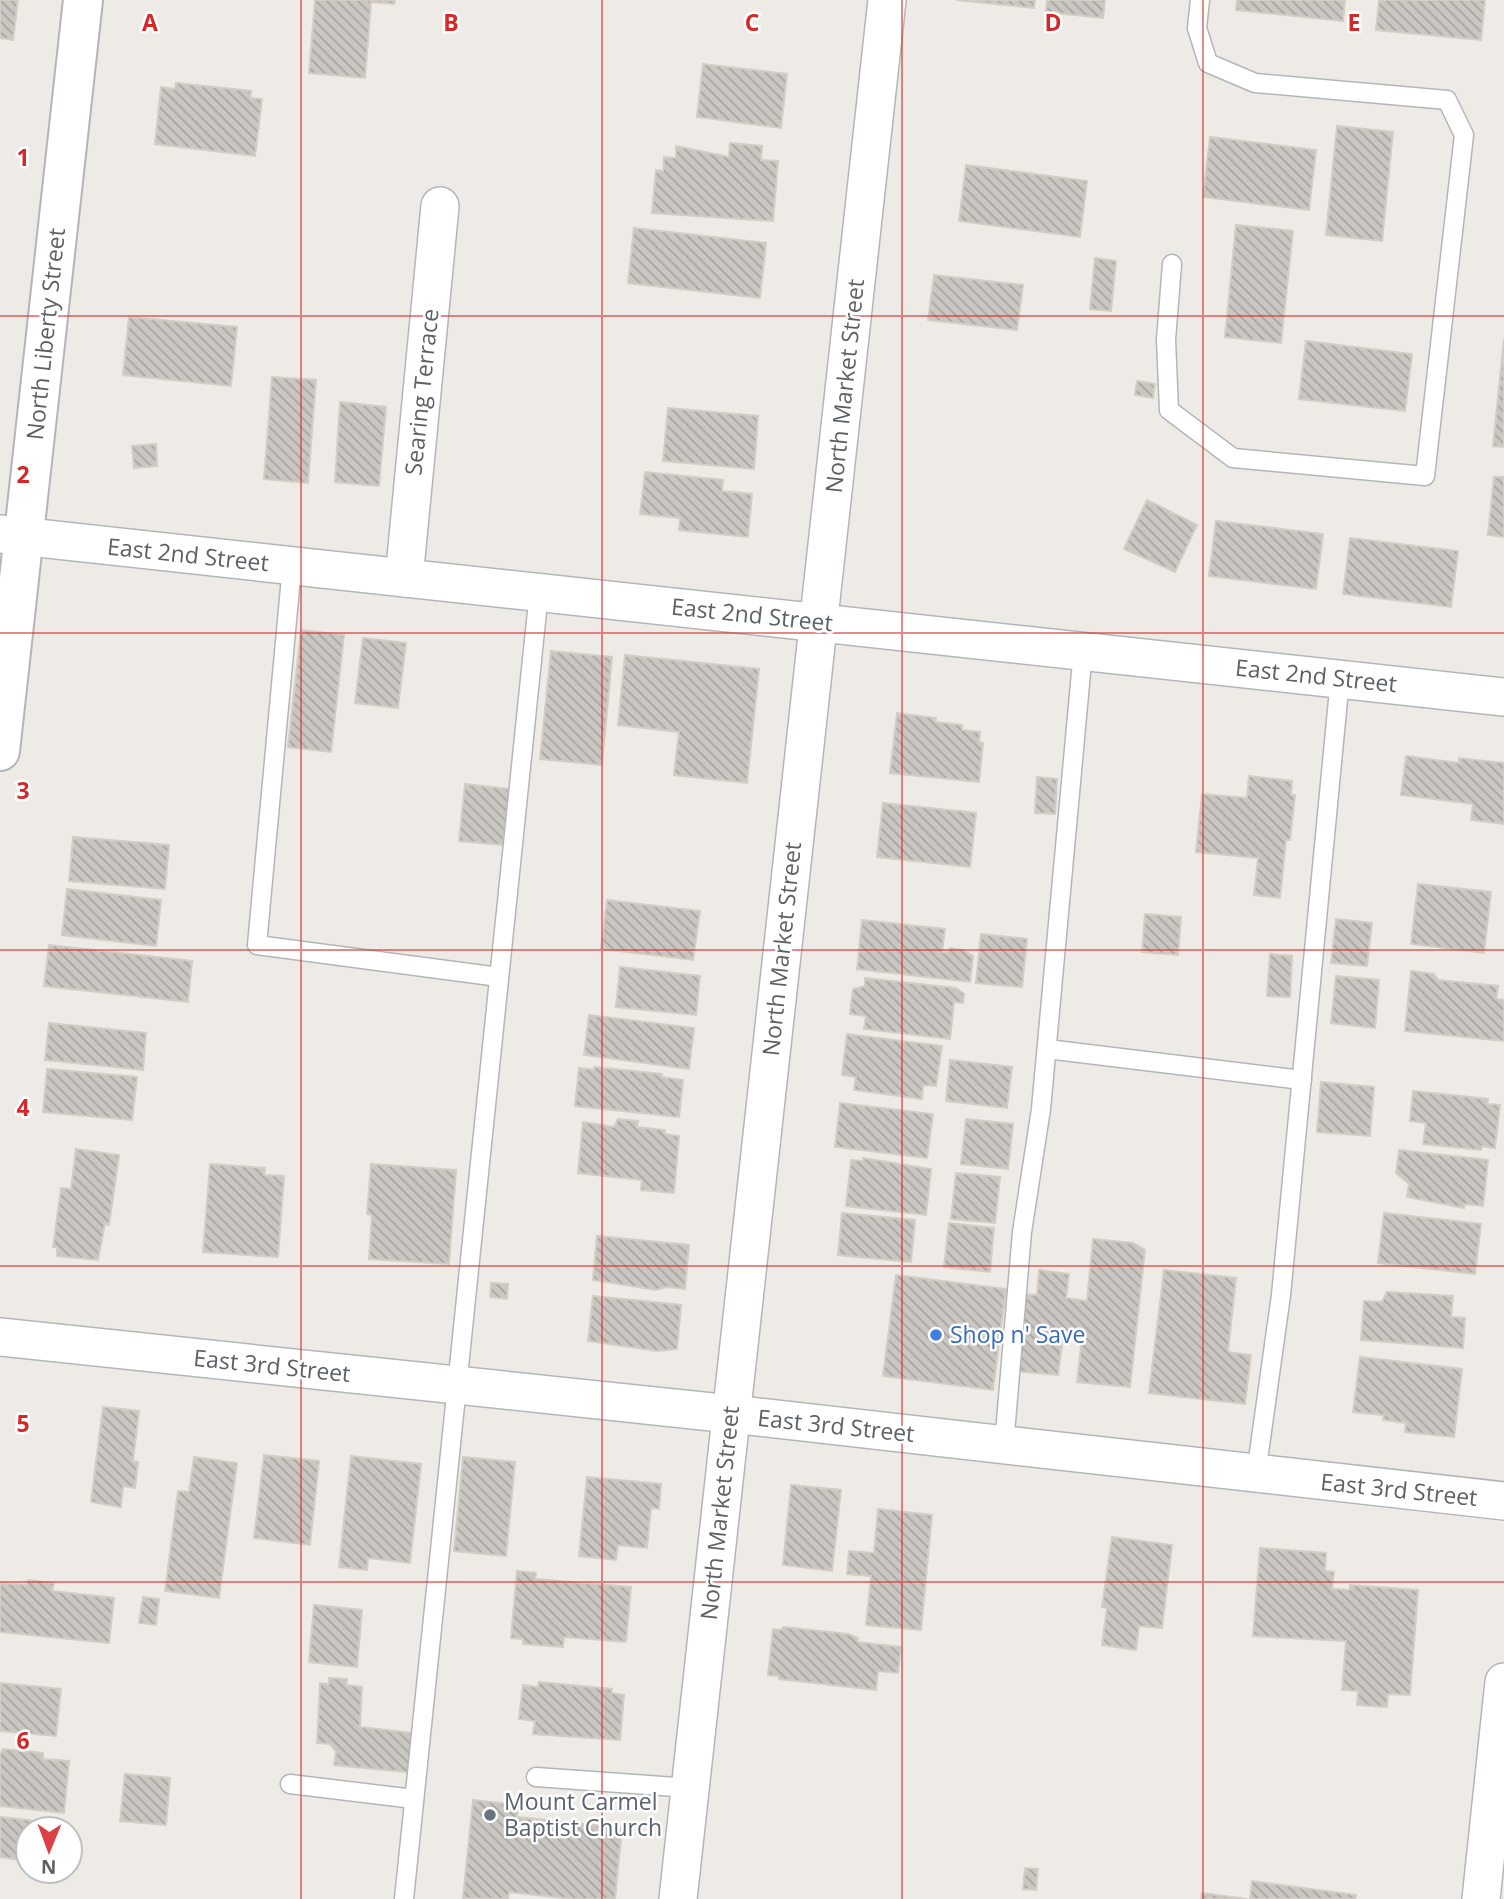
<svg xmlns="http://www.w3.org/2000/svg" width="1504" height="1899" viewBox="0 0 1504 1899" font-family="'Open Sans',sans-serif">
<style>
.building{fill:url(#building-back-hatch);stroke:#d3cdc4;stroke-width:2}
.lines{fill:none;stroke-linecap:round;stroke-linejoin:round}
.lane-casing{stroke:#b3b6b9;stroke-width:21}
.street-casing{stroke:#b3b6b9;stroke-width:40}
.secondary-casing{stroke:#b2b5b9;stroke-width:42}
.lane{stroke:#fff;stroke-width:18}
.street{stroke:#fff;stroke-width:37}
.secondary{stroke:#fff;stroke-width:38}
.grid{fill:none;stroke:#d62828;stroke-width:2;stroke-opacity:0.55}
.shop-dot{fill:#3f7fe0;stroke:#fff;stroke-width:2.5}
.worship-dot{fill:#6b7280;stroke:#fff;stroke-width:2.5}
.labels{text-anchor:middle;stroke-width:5;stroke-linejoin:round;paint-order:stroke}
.street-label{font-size:23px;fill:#5d6165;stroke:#fff}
.shop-label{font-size:23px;fill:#366cbe;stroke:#fff;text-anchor:start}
.worship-label{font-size:23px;fill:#5b616d;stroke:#fff;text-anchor:start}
.grid-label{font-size:23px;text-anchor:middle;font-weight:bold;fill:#d62828;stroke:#fff;stroke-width:5;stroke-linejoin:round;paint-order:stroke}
</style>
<defs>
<pattern id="building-back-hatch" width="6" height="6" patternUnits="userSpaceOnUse" patternTransform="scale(1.75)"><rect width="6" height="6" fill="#cac6c2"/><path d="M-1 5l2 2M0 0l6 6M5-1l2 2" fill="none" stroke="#a7a4a1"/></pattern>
</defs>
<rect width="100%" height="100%" fill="#eeebe6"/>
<!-- building -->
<g class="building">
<polygon points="0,0 18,0 13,40 0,38"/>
<polygon points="315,0 395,0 394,4 371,2 365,78 309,73"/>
<polygon points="956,0 1035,0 1034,8"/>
<polygon points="1047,0 1105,0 1103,18 1046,12"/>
<polygon points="1237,0 1345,0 1343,21 1236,10"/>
<polygon points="1379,0 1485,0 1481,40 1376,30"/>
<polygon points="703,64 787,74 781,128 697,117"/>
<polygon points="176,83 251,91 250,98 262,99 255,156 155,144 161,87 175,89"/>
<polygon points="1337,126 1393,132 1382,241 1326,235"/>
<polygon points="1210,137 1316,150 1309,210 1203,197"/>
<polygon points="730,143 762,146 761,160 778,161 773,221 652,213 656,170 663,171 664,157 676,158 676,146 729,157"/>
<polygon points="966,165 1087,181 1080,237 959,221"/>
<polygon points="1236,225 1293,231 1281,343 1225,337"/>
<polygon points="634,228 766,243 760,298 628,283"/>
<polygon points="1095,258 1116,261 1111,311 1090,309"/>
<polygon points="934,275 1023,285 1017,330 928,320"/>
<polygon points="129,317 237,327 231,386 123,375"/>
<polygon points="1504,339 1504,447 1493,446"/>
<polygon points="1306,341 1412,354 1405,411 1299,399"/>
<polygon points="272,377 316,380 308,483 264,479"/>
<polygon points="1137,381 1155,384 1153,398 1135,395"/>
<polygon points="340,402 386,407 379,486 335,482"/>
<polygon points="668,408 758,416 754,469 663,461"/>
<polygon points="156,444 157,466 134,468 132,446"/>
<polygon points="645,472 723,480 722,491 752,494 748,537 679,530 680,518 640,514"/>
<polygon points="1494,477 1504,477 1504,537 1488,535"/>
<polygon points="1147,500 1197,525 1175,572 1124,549"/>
<polygon points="1216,521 1323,534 1316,589 1209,576"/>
<polygon points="1350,538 1458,551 1451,607 1343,594"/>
<polygon points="301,630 344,635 331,752 288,747"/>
<polygon points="363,638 406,643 398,708 355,703"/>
<polygon points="551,651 612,657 602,765 540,759"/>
<polygon points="625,655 759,669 747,783 674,775 679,732 618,725"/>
<polygon points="897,713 936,718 935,722 962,725 962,730 980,732 979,742 983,743 979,782 890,773"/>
<polygon points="1406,756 1459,763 1459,758 1504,763 1504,824 1471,820 1473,804 1401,795"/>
<polygon points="1249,776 1292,781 1291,795 1295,795 1290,840 1286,840 1280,898 1254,895 1258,858 1196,852 1202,794 1247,798"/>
<polygon points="1037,777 1057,779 1055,814 1035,813"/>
<polygon points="465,784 509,789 503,845 459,841"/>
<polygon points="883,803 976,813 970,867 877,857"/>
<polygon points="73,837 169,845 165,889 69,881"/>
<polygon points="1418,884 1491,892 1484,953 1411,944"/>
<polygon points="67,889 161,900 156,946 62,935"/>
<polygon points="607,900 700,911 693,960 601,949"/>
<polygon points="1145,914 1181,917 1178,955 1142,952"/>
<polygon points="1336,919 1372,923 1367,966 1331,963"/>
<polygon points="862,920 945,929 942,952 947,953 950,948 963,950 973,956 970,982 857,969"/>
<polygon points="981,934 1027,939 1022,987 976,983"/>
<polygon points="49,945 192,961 188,1002 44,986"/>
<polygon points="1270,954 1292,956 1290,997 1267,996"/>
<polygon points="620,967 700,976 696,1015 616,1007"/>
<polygon points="1411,971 1434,974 1438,980 1498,986 1496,999 1504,1000 1504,1041 1405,1031"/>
<polygon points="1336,976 1379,980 1375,1028 1331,1023"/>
<polygon points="865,978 956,988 964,994 963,1003 954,1002 950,1039 864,1029 866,1016 850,1014 853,989 865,986"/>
<polygon points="589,1015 694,1028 689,1069 584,1055"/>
<polygon points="49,1023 146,1033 143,1070 45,1060"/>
<polygon points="847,1034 942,1046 936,1086 923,1085 922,1099 854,1090 856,1077 842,1075"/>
<polygon points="950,1060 1012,1067 1007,1108 946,1101"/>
<polygon points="594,1067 662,1074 662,1077 683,1080 679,1117 575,1106 579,1068 594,1070"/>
<polygon points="47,1069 137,1077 132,1120 43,1112"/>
<polygon points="1321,1082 1374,1087 1370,1136 1317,1132"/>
<polygon points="1413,1091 1488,1099 1487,1104 1500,1105 1495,1148 1482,1146 1481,1150 1423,1144 1426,1123 1410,1121"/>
<polygon points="840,1103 933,1114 927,1158 835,1147"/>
<polygon points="618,1119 638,1121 637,1127 665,1130 664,1134 679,1136 674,1193 641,1190 642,1180 578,1173 583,1122 614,1127"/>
<polygon points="966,1119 1013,1124 1008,1169 961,1164"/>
<polygon points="76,1149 119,1155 109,1225 105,1224 98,1260 57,1256 57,1247 53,1247 61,1188 71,1189"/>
<polygon points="1399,1150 1488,1160 1483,1206 1464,1204 1464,1208 1407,1197 1409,1184 1396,1173"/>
<polygon points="863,1158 931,1169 926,1215 846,1206 851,1160 863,1161"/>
<polygon points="210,1164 265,1168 264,1175 284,1176 278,1257 203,1252"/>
<polygon points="371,1164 456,1170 449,1264 369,1259 372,1215 367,1214"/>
<polygon points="956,1173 1000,1177 995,1223 951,1219"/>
<polygon points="842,1213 915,1220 911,1262 838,1255"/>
<polygon points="1384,1213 1481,1224 1475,1274 1378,1263"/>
<polygon points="949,1223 994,1228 990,1272 944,1267"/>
<polygon points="597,1236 689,1245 685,1289 666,1287 656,1290 593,1280"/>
<polygon points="1093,1239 1133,1243 1145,1250 1130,1387 1077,1382 1082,1338 1063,1336 1058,1375 1014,1371 1023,1294 1037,1295 1039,1270 1069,1274 1066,1298 1087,1301"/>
<polygon points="1164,1270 1236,1278 1228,1352 1251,1355 1245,1404 1149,1393"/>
<polygon points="896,1275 1006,1289 993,1390 883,1376"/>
<polygon points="491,1283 508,1284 507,1299 490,1297"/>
<polygon points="1387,1292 1453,1296 1451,1317 1465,1318 1463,1348 1361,1340 1364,1301 1382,1302"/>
<polygon points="593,1296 681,1305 677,1349 657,1351 588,1341"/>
<polygon points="1360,1357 1462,1369 1454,1437 1405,1432 1406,1423 1383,1420 1384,1415 1353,1412"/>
<polygon points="103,1407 139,1411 133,1461 138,1462 135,1488 123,1486 121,1507 91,1502"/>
<polygon points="264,1455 319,1461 310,1545 254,1538"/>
<polygon points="351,1456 421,1464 410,1563 368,1558 367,1570 339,1567"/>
<polygon points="194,1457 237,1463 219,1598 165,1591 178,1491 189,1492"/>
<polygon points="463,1457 515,1462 506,1556 454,1551"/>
<polygon points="587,1477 661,1484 659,1509 651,1508 647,1548 618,1545 616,1560 579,1556"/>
<polygon points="791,1485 841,1490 832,1571 783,1565"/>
<polygon points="878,1509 932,1515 921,1630 866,1625 871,1576 847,1574 849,1551 874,1553"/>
<polygon points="1112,1537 1172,1545 1162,1628 1139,1626 1136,1650 1102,1645 1107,1608 1102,1607"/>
<polygon points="1260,1548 1326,1553 1325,1571 1334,1572 1332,1589 1350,1590 1350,1585 1418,1590 1410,1695 1388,1694 1387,1707 1357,1705 1358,1691 1342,1690 1346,1641 1253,1636"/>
<polygon points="517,1571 536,1573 535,1579 631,1587 626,1642 564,1637 563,1647 523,1644 523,1639 511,1638"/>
<polygon points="28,1580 54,1583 52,1591 114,1598 109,1643 0,1632 0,1583 27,1585"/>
<polygon points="143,1597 159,1599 156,1625 139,1623"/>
<polygon points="314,1605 362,1610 357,1667 309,1662"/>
<polygon points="783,1627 848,1634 858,1638 857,1642 901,1647 898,1673 878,1671 876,1690 779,1679 779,1676 768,1675 773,1629 782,1630"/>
<polygon points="329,1678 347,1679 346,1685 362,1687 360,1727 420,1734 416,1773 334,1765 336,1752 330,1744 317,1743 320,1683 329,1684"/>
<polygon points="539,1682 612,1689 611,1693 624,1695 620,1740 533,1734 535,1721 519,1719 523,1685 538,1687"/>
<polygon points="0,1683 61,1689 56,1736 0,1731"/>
<polygon points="3,1749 43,1753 43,1759 69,1761 64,1813 0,1806 0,1754"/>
<polygon points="125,1774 170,1778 166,1825 120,1821"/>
<polygon points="473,1800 518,1805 517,1817 622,1828 615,1899 573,1899 509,1892 508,1899 463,1898"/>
<polygon points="0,1817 29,1820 56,1829 28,1829 28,1861 0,1857"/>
<polygon points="1025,1868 1038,1869 1036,1890 1023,1889"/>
<polygon points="1252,1881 1356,1895 1355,1899 1250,1899"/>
<polygon points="1202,1893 1247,1899 1201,1899"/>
</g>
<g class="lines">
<defs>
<g id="lane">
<polyline points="1172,264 1166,340 1169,410 1233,458 1425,476 1464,135 1447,100 1255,83 1208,63 1197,28 1200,0"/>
<polyline points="292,566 257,945 499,977"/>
<polyline points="1047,1049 1302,1080"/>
<polyline points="1004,1445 1022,1232 1041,1109 1083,651"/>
<polyline points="1256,1474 1281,1295 1340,679"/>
<polyline points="536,1777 690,1788"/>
<polyline points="290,1784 414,1799"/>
<polyline points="404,1899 539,592"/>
</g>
<g id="street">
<polyline points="0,534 1504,697"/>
<polyline points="404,578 440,206"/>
<polyline points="0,1337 731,1414 1504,1501"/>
<polyline points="678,1899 887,0"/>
<polyline points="1481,1899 1504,1682"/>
</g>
<polyline id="secondary" points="0,751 83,0"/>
</defs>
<!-- lane casing -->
<use href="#lane" class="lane-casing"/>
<!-- street casing -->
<use href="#street" class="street-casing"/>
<!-- secondary casing -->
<use href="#secondary" class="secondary-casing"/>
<!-- lane -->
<use href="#lane" class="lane"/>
<!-- street -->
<use href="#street" class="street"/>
<!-- secondary -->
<use href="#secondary" class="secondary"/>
</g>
<!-- grid -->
<path class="grid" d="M301,0V1899M602,0V1899M902,0V1899M1203,0V1899M0,316H1504M0,633H1504M0,950H1504M0,1266H1504M0,1582H1504"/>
<!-- markers -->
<circle class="shop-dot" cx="936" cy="1335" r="7"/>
<circle class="worship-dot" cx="490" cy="1815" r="7"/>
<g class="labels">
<!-- street labels -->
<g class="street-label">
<text transform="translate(46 334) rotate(-84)" y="8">North Liberty Street</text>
<text transform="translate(845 386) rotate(-84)" y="8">North Market Street</text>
<text transform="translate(422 392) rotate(-84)" y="8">Searing Terrace</text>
<text transform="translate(188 555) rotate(6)" y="8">East 2nd Street</text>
<text transform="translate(752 615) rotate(6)" y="8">East 2nd Street</text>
<text transform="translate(1316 676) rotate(6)" y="8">East 2nd Street</text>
<text transform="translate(782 949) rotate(-84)" y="8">North Market Street</text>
<text transform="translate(272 1366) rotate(6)" y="8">East 3rd Street</text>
<text transform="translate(836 1426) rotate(6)" y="8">East 3rd Street</text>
<text transform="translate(1399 1490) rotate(6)" y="8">East 3rd Street</text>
<text transform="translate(720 1513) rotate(-84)" y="8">North Market Street</text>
</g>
<!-- shop labels -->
<g class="shop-label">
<text x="950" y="1343">Shop n' Save</text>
</g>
<!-- worship labels -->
<g class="worship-label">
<text x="504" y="1810">Mount Carmel<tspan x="504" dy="26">Baptist Church</tspan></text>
</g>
</g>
<g class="grid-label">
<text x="150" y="31">A</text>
<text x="451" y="31">B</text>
<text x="752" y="31">C</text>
<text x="1053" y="31">D</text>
<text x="1354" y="31">E</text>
<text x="23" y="166">1</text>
<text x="23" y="483">2</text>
<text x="23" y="799">3</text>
<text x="23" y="1116">4</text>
<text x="23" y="1432">5</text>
<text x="23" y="1749">6</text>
</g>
<!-- north arrow -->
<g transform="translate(49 1850) rotate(181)"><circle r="33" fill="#ffffff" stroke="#bec0c1" stroke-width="2"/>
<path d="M0-5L12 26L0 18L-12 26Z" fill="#da4044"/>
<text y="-10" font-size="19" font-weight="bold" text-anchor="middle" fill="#5d6165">N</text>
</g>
</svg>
